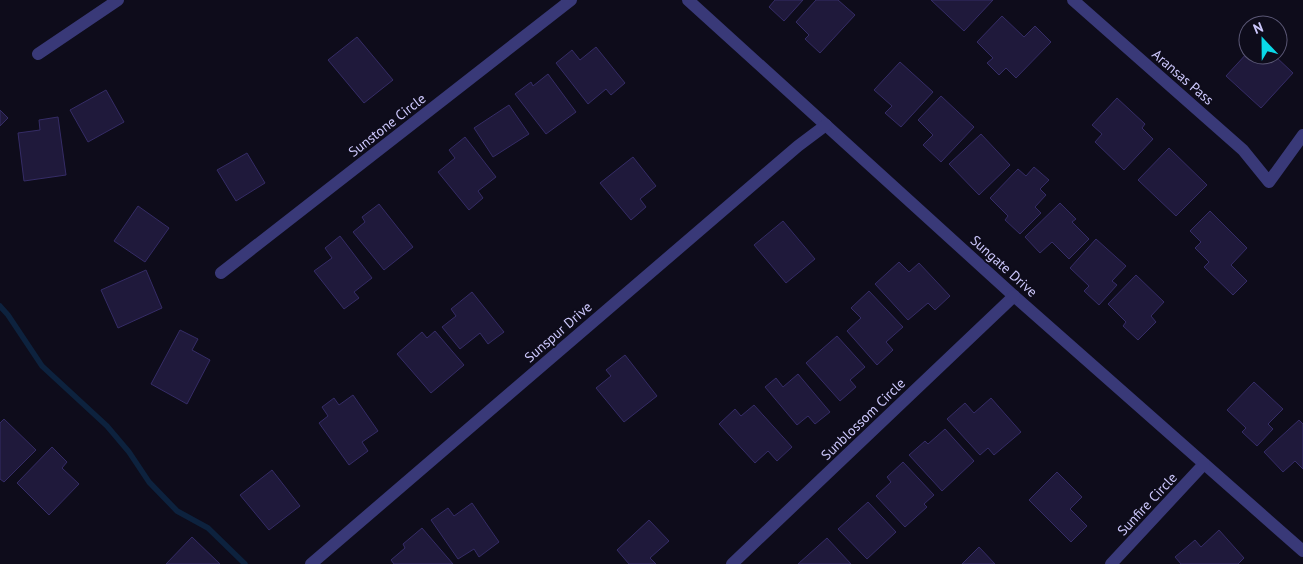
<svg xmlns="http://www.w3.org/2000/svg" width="1303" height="564" viewBox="0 0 1303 564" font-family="'PT Sans',sans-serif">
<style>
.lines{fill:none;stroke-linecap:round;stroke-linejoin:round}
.stream{stroke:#0d223e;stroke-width:5.5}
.building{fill:#1f193b;stroke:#352c66}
.minor{stroke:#393978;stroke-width:12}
.labels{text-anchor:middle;stroke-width:4;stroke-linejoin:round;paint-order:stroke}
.street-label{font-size:14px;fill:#cdc8fd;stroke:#0e0c1b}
</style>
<rect width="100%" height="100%" fill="#0e0c1b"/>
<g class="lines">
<!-- stream -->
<polyline class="stream" points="0,306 8,315 42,366 107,426 129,452 149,482 177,511 208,528 245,564"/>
</g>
<!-- building -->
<g class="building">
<polygon points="775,0 803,0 784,21 769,7"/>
<polygon points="816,0 838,0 855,15 820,53 805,39 809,35 796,22"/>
<polygon points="931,0 993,0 964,31"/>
<polygon points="1002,16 1024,37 1035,26 1051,42 1016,78 1006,68 999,75 987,63 993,58 977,42"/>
<polygon points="357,37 393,80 364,103 328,60"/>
<polygon points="596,47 625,83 611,95 606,89 588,104 556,63 572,50 580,60"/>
<polygon points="1248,52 1248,55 1274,55 1293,73 1261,108 1226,76"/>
<polygon points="900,62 933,92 901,127 885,113 892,106 874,90"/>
<polygon points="548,74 576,112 546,134 515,94 531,82 533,86"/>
<polygon points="106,90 124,122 88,142 70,110"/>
<polygon points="941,96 974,127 941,162 923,145 933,135 918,120"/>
<polygon points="1117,98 1145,124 1142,128 1153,139 1124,170 1095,142 1102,134 1092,125"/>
<polygon points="509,105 529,134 493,157 474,128"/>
<polygon points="0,110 8,118 0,126"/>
<polygon points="58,117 66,175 24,181 18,133 40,130 39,120"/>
<polygon points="981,134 1010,165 979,195 949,164"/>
<polygon points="465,137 496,177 478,191 483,198 469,210 438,172 455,158 449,150"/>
<polygon points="1169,148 1207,185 1176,216 1138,180"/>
<polygon points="247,153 265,183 236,201 217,170"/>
<polygon points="633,157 656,186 640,199 646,207 631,220 600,183"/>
<polygon points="1034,167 1049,180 1040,189 1046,195 1035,207 1041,213 1020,234 1005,220 1008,216 990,198 1018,169 1026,176"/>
<polygon points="1060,203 1076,219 1072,222 1089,239 1069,259 1052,242 1040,253 1025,237"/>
<polygon points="379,204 413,247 384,270 353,232 365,222 362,217"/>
<polygon points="138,206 169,228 145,262 114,241"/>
<polygon points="1210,211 1247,248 1231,265 1247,281 1233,295 1204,267 1209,262 1195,248 1201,242 1190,231"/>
<polygon points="783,221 815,259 786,283 754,245"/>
<polygon points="340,236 372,278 354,292 359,298 344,309 314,271 332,258 325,248"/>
<polygon points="1096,239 1126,266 1112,281 1117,285 1099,305 1084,291 1089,286 1070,268"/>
<polygon points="899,262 909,272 919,263 950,296 935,310 928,303 908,320 875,284"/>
<polygon points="146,270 162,308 118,328 101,290"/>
<polygon points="1136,275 1164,302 1151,316 1156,322 1138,340 1123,326 1126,322 1108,304"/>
<polygon points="869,291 903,327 886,342 893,350 877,365 847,331 861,318 851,308"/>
<polygon points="472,292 504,332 488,344 480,333 460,349 442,327 456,316 451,309"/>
<polygon points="180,330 198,339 192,350 210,360 187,404 151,384"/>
<polygon points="435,331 464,365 431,393 397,354 422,332 427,338"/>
<polygon points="837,336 865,367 850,380 856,387 840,401 806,363"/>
<polygon points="625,355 657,396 624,422 596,388 611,376 606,370"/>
<polygon points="798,374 830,412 815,424 808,416 797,425 765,387 776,378 783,387"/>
<polygon points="1254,382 1283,409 1268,424 1273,429 1257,446 1242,432 1246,428 1227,410"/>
<polygon points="353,395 378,431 362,442 368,451 349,465 319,423 328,416 322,407 334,398 339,405"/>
<polygon points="991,398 1021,432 994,455 988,448 980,455 947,419 965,403 974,413"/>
<polygon points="754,405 792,447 777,461 768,451 755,463 719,424 735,409 741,416"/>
<polygon points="4,419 36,450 4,482 0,479 0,423"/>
<polygon points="1299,420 1303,424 1303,469 1295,461 1283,472 1264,452"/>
<polygon points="945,429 974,461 942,491 909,455 925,441 928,444"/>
<polygon points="52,447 67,462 62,468 79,484 49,515 17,483"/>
<polygon points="903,462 934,495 924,504 927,507 905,527 876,496 891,482 887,477"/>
<polygon points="272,470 300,506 269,530 240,495"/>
<polygon points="1057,472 1082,497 1070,509 1087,526 1071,542 1029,500"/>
<polygon points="868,502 896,532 867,559 838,529"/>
<polygon points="472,503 499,542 479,557 474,549 458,559 431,520 448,508 454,516"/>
<polygon points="649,520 669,541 650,558 656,564 629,564 617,550"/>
<polygon points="422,528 453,564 394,564 391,560 405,548 403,544"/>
<polygon points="1219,530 1244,558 1238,564 1181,564 1175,557 1195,540 1201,547"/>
<polygon points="192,537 220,564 166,564"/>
<polygon points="827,538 851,564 798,564"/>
<polygon points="979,547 995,564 962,564"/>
</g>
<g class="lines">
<!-- minor -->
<g class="minor">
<polyline points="688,0 1014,296 1303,551"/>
<polyline points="1073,0 1243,150 1269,182 1303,135"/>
<polyline points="38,54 118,0"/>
<polyline points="221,273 571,0"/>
<polyline points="311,564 798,146 826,125"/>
<polyline points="732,564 1014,296"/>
<polyline points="1111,564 1204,464"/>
</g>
</g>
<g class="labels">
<!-- street labels -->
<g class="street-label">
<text transform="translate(1183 77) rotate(41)" y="5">Aransas Pass</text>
<text transform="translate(387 125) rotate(-38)" y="5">Sunstone Circle</text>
<text transform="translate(1004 266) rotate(42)" y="5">Sungate Drive</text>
<text transform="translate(558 332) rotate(-41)" y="5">Sunspur Drive</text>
<text transform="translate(863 419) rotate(-44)" y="5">Sunblossom Circle</text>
<text transform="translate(1147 504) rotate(-47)" y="5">Sunfire Circle</text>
</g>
</g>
<!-- north arrow -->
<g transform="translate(1263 40) rotate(338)"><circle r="24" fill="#0e0c1b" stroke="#5a5775"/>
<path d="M0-4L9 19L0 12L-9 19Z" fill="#0ad8e7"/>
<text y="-8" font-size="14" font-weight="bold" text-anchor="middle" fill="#cdc8fd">N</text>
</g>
</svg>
